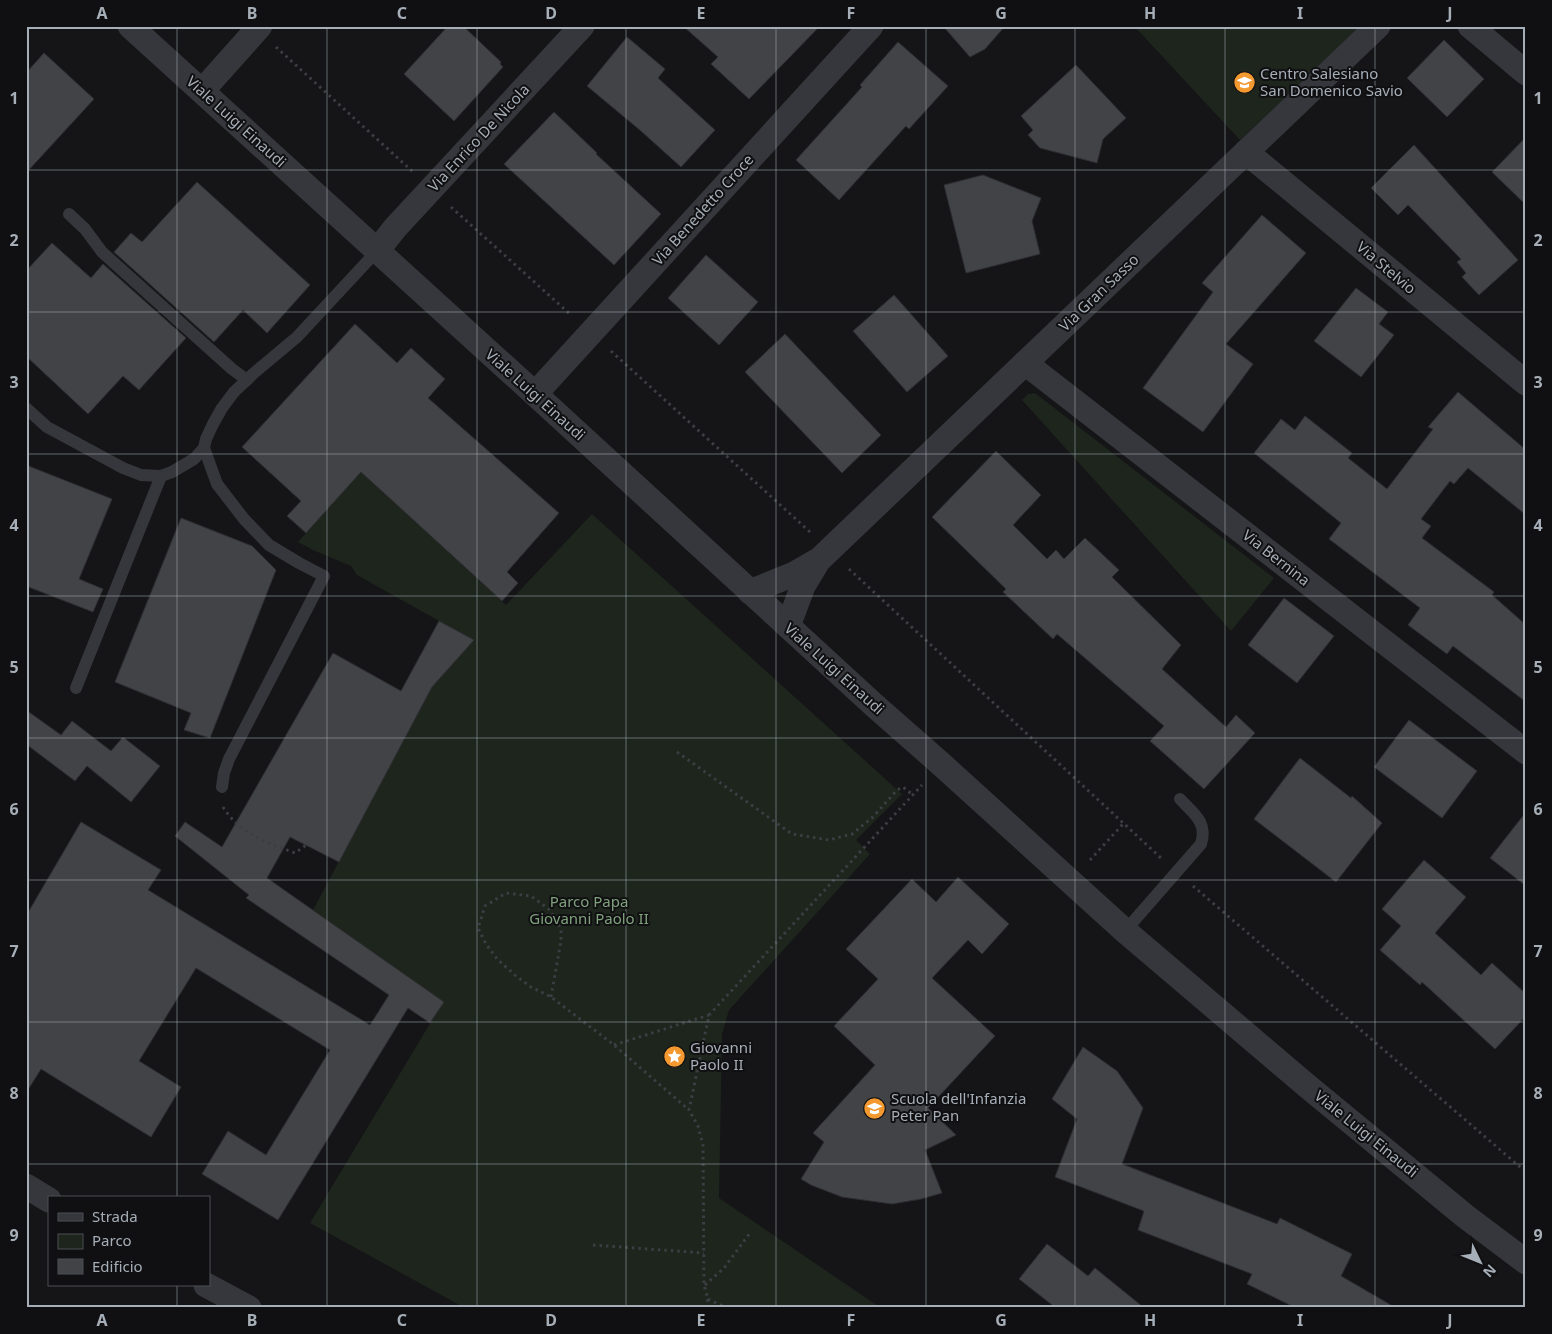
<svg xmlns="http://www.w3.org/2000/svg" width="1552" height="1334" viewBox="0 0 1552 1334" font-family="'Noto Sans',sans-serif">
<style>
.green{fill:#1d251d}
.building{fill:#414347;stroke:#2f2f33}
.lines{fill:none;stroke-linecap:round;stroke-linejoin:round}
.path{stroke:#3c3e43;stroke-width:3;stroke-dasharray:2.5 4;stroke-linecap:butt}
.lane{stroke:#36373c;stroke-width:12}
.street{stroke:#36373c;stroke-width:25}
.grid{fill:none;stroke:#a6aeb7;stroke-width:1;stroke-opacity:0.55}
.labels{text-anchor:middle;stroke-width:4;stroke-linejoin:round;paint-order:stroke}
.poi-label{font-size:15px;fill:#a6aeb7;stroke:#101012;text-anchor:start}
.street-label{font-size:15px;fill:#a6aeb7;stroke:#101012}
.park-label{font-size:15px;fill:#80a27d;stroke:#101012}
.neatline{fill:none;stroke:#a6aeb7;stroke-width:2}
.grid-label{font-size:16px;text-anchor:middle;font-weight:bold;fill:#a6aeb7}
</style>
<rect width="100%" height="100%" fill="#151517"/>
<!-- green -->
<g class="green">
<polygon points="1134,26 1362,26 1240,140"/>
<polygon points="1035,393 1274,578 1231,631 1022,400 1028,394"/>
<polygon points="361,472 506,605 592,514 902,794 856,840 870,854 729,1010 722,1034 719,1198 881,1308 465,1308 310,1223 443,1002 313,910 432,687 473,640 357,575 351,566 313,550 298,542"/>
</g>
<!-- building -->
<g class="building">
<polygon points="448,26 463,26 501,62 500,64 503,67 454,121 404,74"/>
<polygon points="683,26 820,26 749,99 711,64 718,57"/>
<polygon points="943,26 1005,26 985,49 970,57"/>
<polygon points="627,37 665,69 658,78 715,130 681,167 641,131 587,86"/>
<polygon points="1444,40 1484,79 1447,117 1407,78"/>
<polygon points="898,42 948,86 909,129 906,126 839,200 796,160 862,87 860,85"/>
<polygon points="44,53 94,99 26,173 26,73"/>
<polygon points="1076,65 1126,118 1103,139 1097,163 1040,148 1028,135 1033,130 1021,116"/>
<polygon points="554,112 597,153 596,154 661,214 614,265 504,164"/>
<polygon points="1526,137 1526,205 1492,172"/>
<polygon points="1414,145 1518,260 1479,295 1462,277 1466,273 1457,262 1461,259 1408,205 1398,215 1371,188"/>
<polygon points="983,175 1041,198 1032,221 1040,254 966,273 944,185"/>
<polygon points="197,182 310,285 267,333 243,310 214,342 114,252 131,233 142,242"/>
<polygon points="1262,215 1306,253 1226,344 1253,364 1203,432 1143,388 1213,292 1202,283"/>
<polygon points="52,243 91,278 103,264 186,338 139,390 123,376 88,414 26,356 26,271"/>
<polygon points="706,255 758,302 719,345 668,298"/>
<polygon points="1356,288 1388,312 1379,324 1394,335 1361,377 1314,341"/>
<polygon points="894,295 948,356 907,392 853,331"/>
<polygon points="355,324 397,363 411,348 445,379 428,398 559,513 507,572 518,583 502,601 361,472 306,533 287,516 301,501 242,447"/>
<polygon points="785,334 881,435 842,473 745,372"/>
<polygon points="1458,392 1526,450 1526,515 1468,468 1454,484 1450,481 1421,519 1431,526 1422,538 1494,592 1492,595 1526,625 1526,702 1453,646 1447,654 1408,625 1420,608 1329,539 1341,523 1254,453 1281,419 1295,430 1305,416 1352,453 1348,458 1387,489 1433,429 1428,427"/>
<polygon points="996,451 1041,495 1013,525 1047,559 1056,550 1064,559 1085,538 1119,570 1112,577 1181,645 1162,669 1226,727 1236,715 1255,733 1204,789 1150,741 1164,726 1057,634 1053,639 1003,592 1006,589 932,517"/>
<polygon points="26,465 112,499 79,579 103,589 93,612 26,586"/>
<polygon points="181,518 252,546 276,570 210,738 184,730 191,713 115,682"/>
<polygon points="1284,598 1334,636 1297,683 1248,645"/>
<polygon points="439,621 474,640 432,687 339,862 290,837 267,878 444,1002 430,1023 408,1008 278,1220 202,1174 228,1131 266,1155 330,1050 196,968 139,1061 181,1087 151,1137 41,1069 26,1093 26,916 81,822 161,870 148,890 370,1025 389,995 246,898 249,895 175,836 185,822 222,847 333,653 401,691"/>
<polygon points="26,710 61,735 72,721 111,751 123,737 160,766 131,802 87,766 75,781 26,744"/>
<polygon points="1409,720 1477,771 1442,818 1374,767"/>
<polygon points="1300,758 1351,798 1352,796 1382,823 1336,882 1254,819"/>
<polygon points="1526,812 1526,886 1490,858"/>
<polygon points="1424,860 1466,897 1435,933 1481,975 1492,963 1526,994 1526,1016 1495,1049 1422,982 1420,985 1380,950 1401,926 1382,909"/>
<polygon points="958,877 1009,924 982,954 968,940 932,978 995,1036 928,1108 956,1135 925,1150 942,1193 921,1199 892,1204 842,1197 811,1185 801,1179 824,1142 813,1133 875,1065 834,1026 878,979 846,949 912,879 936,902"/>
<polygon points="1083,1047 1117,1071 1143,1108 1122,1164 1277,1224 1280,1218 1352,1254 1341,1276 1396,1308 1296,1308 1247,1284 1252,1274 1138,1230 1144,1211 1055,1177 1077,1119 1052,1099"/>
<polygon points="1047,1244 1088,1276 1095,1268 1143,1307 1056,1308 1019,1279"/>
</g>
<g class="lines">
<!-- path -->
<g class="path">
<polyline points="276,47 412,171"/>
<polyline points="451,207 571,315"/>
<polyline points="611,351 810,532"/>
<polyline points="849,569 1162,859"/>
<polyline points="677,752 792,834 829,840 852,834 873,817 897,790 903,787 913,795"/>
<path d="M223,807C240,834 266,842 295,853L309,843"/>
<polyline points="1090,860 1123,824"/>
<polyline points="1193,886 1526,1172"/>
<polyline points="551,997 561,941 561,929 550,910 531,896 506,893 485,906 478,928 486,944 497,959 516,976 531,987 551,997 614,1045 689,1110"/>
<polyline points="614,1045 709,1015"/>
<polyline points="593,1245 704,1253"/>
<polyline points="705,1285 724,1268 750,1233"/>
<polyline points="708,1299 727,1308"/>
<polyline points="705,1308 708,1299 704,1285 703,1145 698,1126 689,1110 709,1015 922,785"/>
</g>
<!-- lane -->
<g class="lane">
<polyline points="69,214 85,229 102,252 232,369 247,380"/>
<polyline points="26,408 47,427 123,468 141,475 161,476 172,472 194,459 204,448 206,439 213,424 222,408 234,392 254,373 297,337 377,251"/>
<polyline points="204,448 217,484 244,519 269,545 299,563 324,576 229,759 224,773 222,787"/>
<polyline points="76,688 161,476"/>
<path d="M1125,931L1201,844C1208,822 1193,813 1180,799"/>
</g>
<!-- street -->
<g class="street">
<polyline points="130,26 535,394 875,706 941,764 1125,931 1306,1085 1465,1216 1526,1262"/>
<polyline points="1470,26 1526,73"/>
<polyline points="202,91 260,26"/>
<polyline points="1246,152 1526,383"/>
<polyline points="377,251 395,228 582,26"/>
<polyline points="1025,363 1526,752"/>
<polyline points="535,394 871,26"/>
<polyline points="750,592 794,574 820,559 1378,26"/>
<polyline points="788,626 803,586 818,561"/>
<polyline points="26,1186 49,1200"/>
<polyline points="206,1285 249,1308"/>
</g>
</g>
<!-- grid -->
<path class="grid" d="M177,26V1198M327,26V1308M477,26V1308M626,26V1308M776,26V1308M926,26V1308M1075,26V1308M1225,26V1308M1375,26V1308M26,170H1526M26,312H1526M26,454H1526M26,596H1526M26,738H1526M26,880H1526M26,1022H1526M26,1164H1526M177,1285V1308"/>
<!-- icons -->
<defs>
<symbol id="school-disc" viewBox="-11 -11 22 22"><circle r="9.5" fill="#f39930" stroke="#101012"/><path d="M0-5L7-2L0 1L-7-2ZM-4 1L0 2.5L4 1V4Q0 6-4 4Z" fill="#fff"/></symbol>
<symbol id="sight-disc" viewBox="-11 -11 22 22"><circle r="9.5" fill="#f39930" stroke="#101012"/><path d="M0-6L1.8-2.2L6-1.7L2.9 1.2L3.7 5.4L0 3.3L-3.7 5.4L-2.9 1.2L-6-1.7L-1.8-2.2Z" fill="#fff"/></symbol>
</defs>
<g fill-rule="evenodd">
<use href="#school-disc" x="1232" y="70" width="25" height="25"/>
<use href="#sight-disc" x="662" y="1044" width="25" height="25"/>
<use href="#school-disc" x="862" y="1096" width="25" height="25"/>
</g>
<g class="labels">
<!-- poi labels -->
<g class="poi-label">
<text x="1260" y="79">Centro Salesiano<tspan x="1260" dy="17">San Domenico Savio</tspan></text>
<text x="690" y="1053">Giovanni<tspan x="690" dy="17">Paolo II</tspan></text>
<text x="891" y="1104">Scuola dell'Infanzia<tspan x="891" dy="17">Peter Pan</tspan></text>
</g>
<!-- street labels -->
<g class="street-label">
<text transform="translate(236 122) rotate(42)" y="5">Viale Luigi Einaudi</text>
<text transform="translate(479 138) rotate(-47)" y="5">Via Enrico De Nicola</text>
<text transform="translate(703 210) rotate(-48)" y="5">Via Benedetto Croce</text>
<text transform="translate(1386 268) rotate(40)" y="5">Via Stelvio</text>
<text transform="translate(1099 293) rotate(-44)" y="5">Via Gran Sasso</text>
<text transform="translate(535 395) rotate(42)" y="5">Viale Luigi Einaudi</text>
<text transform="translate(1276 558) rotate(38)" y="5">Via Bernina</text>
<text transform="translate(834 669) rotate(42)" y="5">Viale Luigi Einaudi</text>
<text transform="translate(1366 1134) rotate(39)" y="5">Viale Luigi Einaudi</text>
</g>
<!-- park labels -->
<g class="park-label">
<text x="589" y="907">Parco Papa<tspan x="589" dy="17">Giovanni Paolo II</tspan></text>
</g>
</g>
<!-- border -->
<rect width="1552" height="1334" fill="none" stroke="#101012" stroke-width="55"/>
<!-- legend -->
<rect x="48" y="1196" width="162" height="90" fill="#101012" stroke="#4c4f54"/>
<rect x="58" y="1213" width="25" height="8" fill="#36373c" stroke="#4c4f54"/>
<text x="92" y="1222" font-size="15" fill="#a6aeb7">Strada</text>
<rect x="58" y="1234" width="25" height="15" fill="#1d251d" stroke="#4c4f54"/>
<text x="92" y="1246" font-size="15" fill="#a6aeb7">Parco</text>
<rect x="58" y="1259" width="25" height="15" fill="#414347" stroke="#4c4f54"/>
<text x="92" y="1272" font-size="15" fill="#a6aeb7">Edificio</text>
<!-- north arrow -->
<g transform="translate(1480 1262) rotate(133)" stroke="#101012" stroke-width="4" paint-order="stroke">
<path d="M0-4L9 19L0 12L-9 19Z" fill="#a6aeb7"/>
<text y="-8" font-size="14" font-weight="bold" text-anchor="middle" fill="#a6aeb7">N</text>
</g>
<rect x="28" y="28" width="1496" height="1278" class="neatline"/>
<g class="grid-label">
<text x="102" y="19">A</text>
<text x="252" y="19">B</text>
<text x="402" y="19">C</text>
<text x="551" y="19">D</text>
<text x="701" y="19">E</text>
<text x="851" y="19">F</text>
<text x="1001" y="19">G</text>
<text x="1150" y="19">H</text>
<text x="1300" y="19">I</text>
<text x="1450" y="19">J</text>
<text x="14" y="104">1</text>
<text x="1538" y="104">1</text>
<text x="14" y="246">2</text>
<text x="1538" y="246">2</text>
<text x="14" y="388">3</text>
<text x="1538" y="388">3</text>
<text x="14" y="531">4</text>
<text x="1538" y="531">4</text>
<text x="14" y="673">5</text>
<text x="1538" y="673">5</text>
<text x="14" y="815">6</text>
<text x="1538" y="815">6</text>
<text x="14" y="957">7</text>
<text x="1538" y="957">7</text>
<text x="14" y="1099">8</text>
<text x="1538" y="1099">8</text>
<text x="14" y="1241">9</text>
<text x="1538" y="1241">9</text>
<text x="102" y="1326">A</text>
<text x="252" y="1326">B</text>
<text x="402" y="1326">C</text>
<text x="551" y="1326">D</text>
<text x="701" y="1326">E</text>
<text x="851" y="1326">F</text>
<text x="1001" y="1326">G</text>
<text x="1150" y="1326">H</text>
<text x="1300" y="1326">I</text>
<text x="1450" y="1326">J</text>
</g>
</svg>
